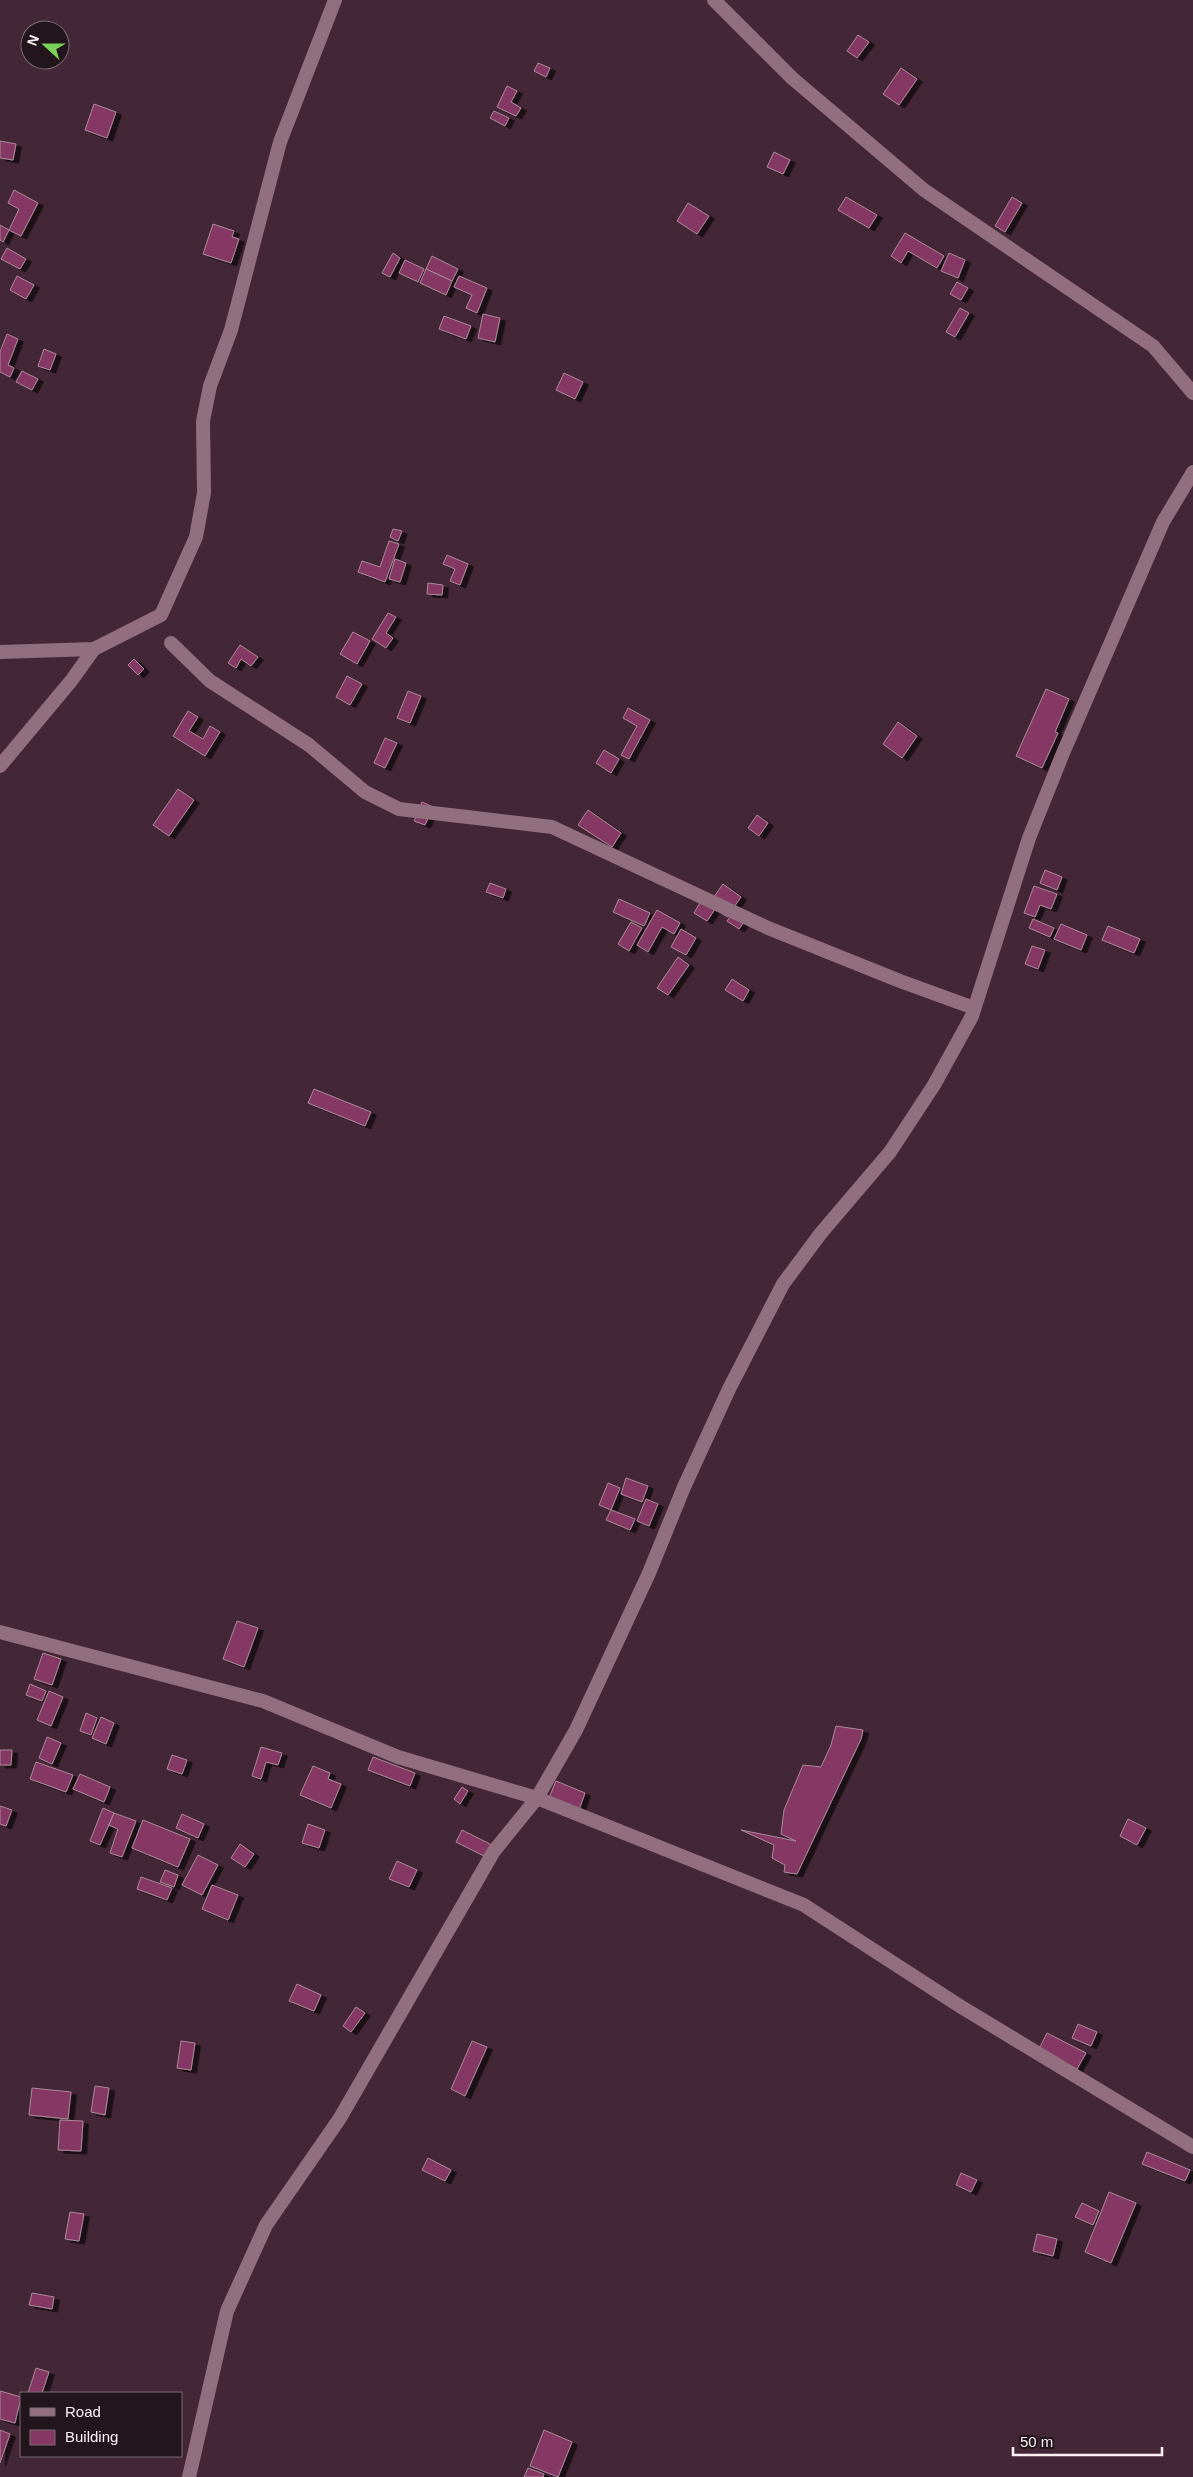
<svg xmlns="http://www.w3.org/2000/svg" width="1193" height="2477" viewBox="0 0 1193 2477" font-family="Helvetica,sans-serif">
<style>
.building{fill:#843863;stroke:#ac899a;filter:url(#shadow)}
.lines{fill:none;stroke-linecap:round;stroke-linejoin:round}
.minor{stroke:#916f7f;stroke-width:14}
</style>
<defs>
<filter id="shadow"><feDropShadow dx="5.5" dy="3" stdDeviation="0" flood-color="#0009"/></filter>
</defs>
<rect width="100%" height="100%" fill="#442736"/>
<!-- building -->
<g class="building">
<polygon points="858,35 869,42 857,58 847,51"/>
<polygon points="538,63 550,68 546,77 534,71"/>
<polygon points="901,68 917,79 899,105 883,94"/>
<polygon points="507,86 517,91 511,102 521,108 516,116 497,107"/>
<polygon points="94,104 116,112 107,138 85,130"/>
<polygon points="494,111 509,118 505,126 490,118"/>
<polygon points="0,141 16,144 13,160 0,158"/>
<polygon points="774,152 790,160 783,174 767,167"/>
<polygon points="14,190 38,203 21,236 9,230 19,209 8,203"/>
<polygon points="846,197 877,215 869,228 838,210"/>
<polygon points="1012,197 1022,203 1005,232 995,226"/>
<polygon points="688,203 709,216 697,234 677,221"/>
<polygon points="213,224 234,231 232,237 239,239 231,263 203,254"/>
<polygon points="0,225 9,230 3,242 0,240"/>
<polygon points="905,233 944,256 937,268 908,251 901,263 891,256"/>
<polygon points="7,248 26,259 20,269 1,259"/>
<polygon points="393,253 400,258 390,277 382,273"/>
<polygon points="949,253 965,260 958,278 941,271"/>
<polygon points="432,256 458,269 452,281 426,269"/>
<polygon points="405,260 424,269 418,282 399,273"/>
<polygon points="426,269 452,281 446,295 420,283"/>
<polygon points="17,276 34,285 26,299 10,290"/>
<polygon points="459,276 487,288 477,313 466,308 472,295 454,287"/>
<polygon points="957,282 968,288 961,300 950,294"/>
<polygon points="960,308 969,313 955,337 946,332"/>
<polygon points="483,314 500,318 495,342 478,338"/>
<polygon points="444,316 471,326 466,339 439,329"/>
<polygon points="7,334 18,339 8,365 14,368 10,377 0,372 0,352"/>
<polygon points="44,349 56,354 50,370 38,366"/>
<polygon points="22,371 38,379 32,390 16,382"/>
<polygon points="564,373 583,382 575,399 556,390"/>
<polygon points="393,529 402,531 398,541 390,537"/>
<polygon points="389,541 399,544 385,582 358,572 362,561 380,567"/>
<polygon points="447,555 468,564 460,585 450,581 455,569 443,564"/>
<polygon points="395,559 406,563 400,582 389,579"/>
<polygon points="428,583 443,585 442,595 427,594"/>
<polygon points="388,613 396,617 386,633 393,638 386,648 372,639"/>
<polygon points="353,632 370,641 357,664 340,654"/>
<polygon points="240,645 258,657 251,666 241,659 236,668 228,663"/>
<polygon points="134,659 144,669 138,675 128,665"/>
<polygon points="347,676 362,684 350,705 336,697"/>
<polygon points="1046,689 1069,699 1055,732 1058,733 1042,768 1016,756"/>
<polygon points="408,691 421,696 410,723 397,718"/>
<polygon points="628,708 650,720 629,759 621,755 637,726 623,718"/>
<polygon points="188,711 198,717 189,731 203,739 210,726 220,732 205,756 173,736"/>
<polygon points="898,722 917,736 902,758 883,744"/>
<polygon points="385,738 397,743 385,768 374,763"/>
<polygon points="604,750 619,759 611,773 596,763"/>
<polygon points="178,789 194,800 169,836 153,825"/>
<polygon points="422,802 433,807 425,825 414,821"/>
<polygon points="588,810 621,833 612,847 578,825"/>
<polygon points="757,815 768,823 759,836 748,828"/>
<polygon points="1045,870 1062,877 1057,890 1040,883"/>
<polygon points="490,883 506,889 503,898 486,892"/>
<polygon points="723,884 741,897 727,917 709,904"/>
<polygon points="1034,886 1057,894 1051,909 1040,905 1035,917 1024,913"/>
<polygon points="619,899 650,913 644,926 613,912"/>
<polygon points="701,901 715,909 707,921 694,913"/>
<polygon points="736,908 748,916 739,929 727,921"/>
<polygon points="657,910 680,923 674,934 662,927 648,952 637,945"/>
<polygon points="1033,919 1054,928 1050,937 1029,928"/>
<polygon points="631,922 642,928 629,951 618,944"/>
<polygon points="1061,924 1087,935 1081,950 1054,939"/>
<polygon points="1108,926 1140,939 1134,953 1102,940"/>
<polygon points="681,929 696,938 686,955 671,947"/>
<polygon points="1032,946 1045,950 1038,969 1025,964"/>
<polygon points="678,957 689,965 668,995 657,988"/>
<polygon points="732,979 749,990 743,1001 725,990"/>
<polygon points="314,1089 371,1112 365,1126 308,1103"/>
<polygon points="626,1478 648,1486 642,1502 621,1494"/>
<polygon points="608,1483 620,1488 611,1510 599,1505"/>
<polygon points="646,1499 658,1504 649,1526 637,1521"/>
<polygon points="611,1510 635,1519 630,1530 606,1520"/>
<polygon points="237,1621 258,1628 244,1667 223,1659"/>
<polygon points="43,1653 61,1659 52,1685 34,1679"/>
<polygon points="30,1684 46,1691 42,1701 26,1695"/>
<polygon points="49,1691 63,1697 51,1726 37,1720"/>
<polygon points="86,1713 97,1718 91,1735 80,1731"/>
<polygon points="101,1717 114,1723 106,1744 92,1738"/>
<polygon points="836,1726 863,1730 861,1739 797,1874 784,1872 785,1865 772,1858 774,1845 741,1830 796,1841 781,1834 784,1810 803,1765 821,1767 831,1745"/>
<polygon points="47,1737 61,1743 52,1764 39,1758"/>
<polygon points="261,1747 282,1753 278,1765 266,1762 261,1779 252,1776"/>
<polygon points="0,1750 12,1750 11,1765 0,1765"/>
<polygon points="172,1755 187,1760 182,1774 167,1769"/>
<polygon points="373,1757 415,1773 410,1786 368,1770"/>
<polygon points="36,1762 73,1775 66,1792 30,1779"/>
<polygon points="313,1766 330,1773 328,1779 341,1784 331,1808 300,1795"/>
<polygon points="80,1774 110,1787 104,1802 73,1789"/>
<polygon points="556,1781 585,1793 579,1810 549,1798"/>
<polygon points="462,1787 468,1791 460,1804 454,1799"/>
<polygon points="0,1806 12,1810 6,1826 0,1824"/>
<polygon points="103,1808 114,1813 100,1845 90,1841"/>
<polygon points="114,1813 136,1821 122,1857 110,1853 118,1829 109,1825"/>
<polygon points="182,1814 204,1824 198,1838 176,1828"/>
<polygon points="1128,1819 1146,1828 1137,1845 1120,1836"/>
<polygon points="143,1820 190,1839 178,1867 132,1848"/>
<polygon points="308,1824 325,1830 319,1848 302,1843"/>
<polygon points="462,1830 492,1845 486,1857 456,1842"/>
<polygon points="240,1844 254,1854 245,1867 231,1858"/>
<polygon points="198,1855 218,1865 202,1895 182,1885"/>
<polygon points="397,1861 417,1870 409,1887 389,1879"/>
<polygon points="165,1870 178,1875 174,1887 160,1882"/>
<polygon points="141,1877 172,1888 167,1900 137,1889"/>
<polygon points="212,1885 238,1895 228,1920 202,1909"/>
<polygon points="297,1984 321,1995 314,2011 289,2001"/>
<polygon points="356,2007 365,2013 351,2032 343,2026"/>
<polygon points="1078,2024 1097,2032 1091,2046 1072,2038"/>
<polygon points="1047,2033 1086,2053 1077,2069 1039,2049"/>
<polygon points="181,2041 195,2043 191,2070 177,2068"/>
<polygon points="472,2041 487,2047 465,2096 451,2089"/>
<polygon points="95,2086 109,2088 105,2115 91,2112"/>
<polygon points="32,2088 71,2092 68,2119 29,2115"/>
<polygon points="60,2120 83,2121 81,2151 58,2150"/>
<polygon points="1147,2152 1190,2170 1185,2181 1142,2164"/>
<polygon points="428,2158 451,2170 445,2181 422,2170"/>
<polygon points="961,2173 977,2180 971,2192 956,2185"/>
<polygon points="1109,2192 1136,2203 1111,2263 1085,2252"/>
<polygon points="1082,2203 1099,2211 1093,2225 1075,2217"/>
<polygon points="70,2212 84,2214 79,2241 65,2239"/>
<polygon points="1037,2234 1057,2239 1053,2256 1033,2251"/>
<polygon points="32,2293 54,2297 52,2309 29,2305"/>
<polygon points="36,2368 49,2372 42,2393 28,2393"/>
<polygon points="0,2391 21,2397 15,2423 0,2419"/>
<polygon points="0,2430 10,2434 0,2463"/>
<polygon points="544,2430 572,2442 558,2477 530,2466"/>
<polygon points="528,2468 544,2474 543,2477 524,2477"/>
</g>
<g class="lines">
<!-- minor -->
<g class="minor">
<polyline points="714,0 792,78 924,190 1153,346 1193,393"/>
<polyline points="171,643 210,681 309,745 365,792 399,809 552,827 768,928 900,981 974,1008"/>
<polyline points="0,652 94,649 161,615 196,537 204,493 203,421 210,386 231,330 280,142 335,0"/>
<polyline points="0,766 71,681 94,649"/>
<polyline points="0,1632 263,1701 398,1757 537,1798 804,1905 963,2008 1193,2147"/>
<polyline points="189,2477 227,2311 266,2225 340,2118 494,1851 537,1798 576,1730 649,1573 684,1487 729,1389 783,1284 821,1233 890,1152 934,1085 972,1016 1029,838 1063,753 1163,522 1193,472"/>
</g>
</g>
<!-- legend -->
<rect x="20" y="2392" width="162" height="65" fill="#22151b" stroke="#7a6d73"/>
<rect x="30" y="2408" width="25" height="8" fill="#916f7f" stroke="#7a6d73"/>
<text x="65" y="2417" font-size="15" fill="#fdf1f6">Road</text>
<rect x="30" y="2430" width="25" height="15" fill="#843863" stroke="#7a6d73"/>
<text x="65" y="2442" font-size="15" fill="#fdf1f6">Building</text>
<!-- north arrow -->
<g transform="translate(45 45) rotate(291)"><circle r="24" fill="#22151b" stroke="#7a6d73"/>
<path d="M0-4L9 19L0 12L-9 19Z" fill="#79d158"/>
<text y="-8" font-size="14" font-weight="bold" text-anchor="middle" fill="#fdf1f6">N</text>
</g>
<!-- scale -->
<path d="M1013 2447v8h149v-8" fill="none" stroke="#fdf1f6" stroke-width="2.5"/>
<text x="1020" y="2447" font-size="15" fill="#fdf1f6" stroke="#22151b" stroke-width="4" paint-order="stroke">50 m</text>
</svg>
